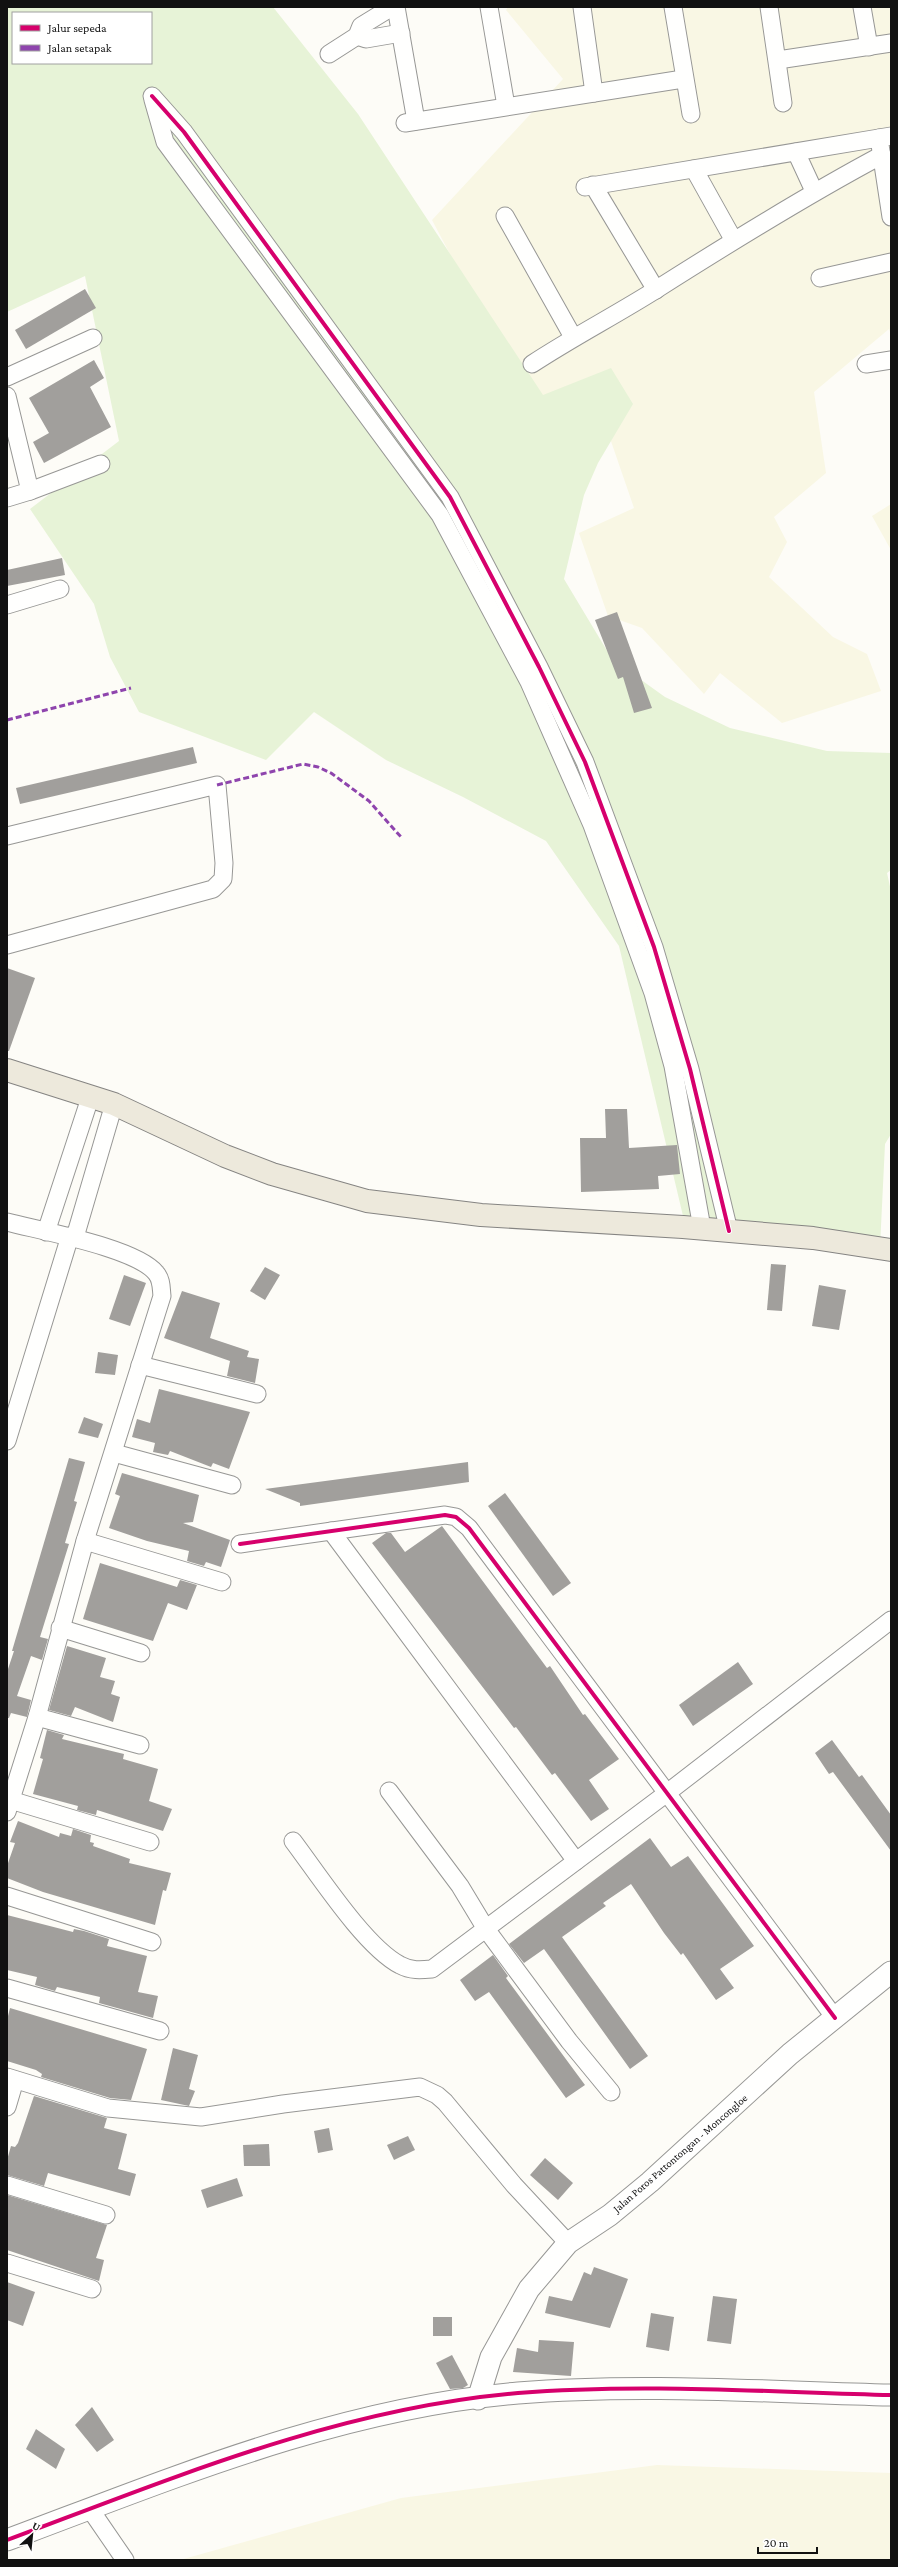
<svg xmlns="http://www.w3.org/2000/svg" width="898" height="2567" viewBox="0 0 898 2567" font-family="'Crimson Pro',serif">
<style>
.farmland{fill:#f9f7e4}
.green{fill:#e7f3d7;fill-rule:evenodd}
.building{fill:#a19f9c}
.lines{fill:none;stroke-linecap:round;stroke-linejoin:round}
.minor-casing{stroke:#979795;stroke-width:19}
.tertiary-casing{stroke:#979795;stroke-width:23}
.primary-casing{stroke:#858482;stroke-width:24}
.minor{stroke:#fffffe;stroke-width:17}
.tertiary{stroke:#fffffe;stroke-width:21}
.primary{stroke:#ede9dc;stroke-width:22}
.quiet{stroke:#8e44ad;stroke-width:3;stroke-dasharray:6 3;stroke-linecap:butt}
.cycleway-casing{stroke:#fff;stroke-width:6}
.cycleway{stroke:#d6006c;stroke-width:4}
.labels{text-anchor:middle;stroke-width:4;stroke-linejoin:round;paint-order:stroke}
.street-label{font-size:11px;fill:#111;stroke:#fff}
</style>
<rect width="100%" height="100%" fill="#fdfcf7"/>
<!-- farmland -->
<g class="farmland">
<polygon points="508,7 891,7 891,335 889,329 814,392 826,473 774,517 787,542 769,577 833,637 867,654 881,691 782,723 720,673 704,694 642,628 608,616 579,533 634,508 593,389 538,421 432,220 563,79 506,10"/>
<polygon points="891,504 891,550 872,516"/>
<polygon points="657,2465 891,2473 891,2560 180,2560 401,2498"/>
</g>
<!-- green -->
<path class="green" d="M7,7H273L358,114L543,395L611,368L633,404L598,463L584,495L564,579L612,659L665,697L730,728L827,751L891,753V870L887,873L891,891V1134L885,1144L880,1247L688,1237L619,946L546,841L463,797L386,760L314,712L266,760L139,712L110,657L94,604L30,509L119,441L85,276L7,312ZM13,13H151V63H13Z"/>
<!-- building -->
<g class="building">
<polygon points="85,289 96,308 26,349 15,330"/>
<polygon points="94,360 104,378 90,387 111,427 44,463 33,442 49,433 29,398"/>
<polygon points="62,558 65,575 7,586 7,570"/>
<polygon points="617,612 652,708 634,713 623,677 618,679 595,620"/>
<polygon points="193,747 197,763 20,804 16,788"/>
<polygon points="7,968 35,978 9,1051 7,1051"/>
<polygon points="605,1109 627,1109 629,1148 677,1145 680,1174 658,1176 659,1189 581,1192 580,1138 606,1138"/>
<polygon points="771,1264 786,1265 782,1311 767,1310"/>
<polygon points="265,1267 280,1275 265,1300 250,1291"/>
<polygon points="124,1275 146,1283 130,1326 109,1319"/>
<polygon points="819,1285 846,1290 839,1330 812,1326"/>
<polygon points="182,1291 220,1303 210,1338 249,1351 247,1357 259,1359 255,1383 227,1376 230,1361 164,1338"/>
<polygon points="98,1352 118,1355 115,1375 95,1373"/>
<polygon points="159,1389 250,1412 229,1469 213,1463 211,1467 170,1451 168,1455 153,1452 155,1443 132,1437 137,1419 150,1423"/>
<polygon points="84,1417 103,1424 98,1438 78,1433"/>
<polygon points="69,1458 85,1462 74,1501 77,1502 65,1543 69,1544 40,1637 48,1639 42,1660 31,1656 17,1696 31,1700 27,1717 11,1713 9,1718 7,1718 7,1672 14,1651 12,1651"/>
<polygon points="468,1462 469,1482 300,1506 300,1503 265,1489"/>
<polygon points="122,1473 199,1495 193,1522 183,1523 230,1540 221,1567 206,1562 204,1566 187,1561 189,1551 147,1541 109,1528 120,1496 115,1494"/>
<polygon points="505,1493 571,1583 553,1596 488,1506"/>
<polygon points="442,1526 547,1668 550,1666 583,1715 585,1714 619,1759 589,1780 609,1809 591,1821 555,1773 552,1775 516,1727 514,1728 372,1543 386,1533 391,1533 405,1552"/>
<polygon points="100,1563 177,1587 180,1580 197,1585 187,1610 168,1603 153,1641 83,1619"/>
<polygon points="67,1646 106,1658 100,1677 115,1681 111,1694 120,1697 113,1722 75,1707 71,1716 49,1710"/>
<polygon points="738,1662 753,1684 693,1726 679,1705"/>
<polygon points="47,1730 64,1735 62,1739 124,1754 123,1759 158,1769 149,1801 172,1809 163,1831 97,1810 96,1815 77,1810 78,1806 33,1794 43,1759 40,1758"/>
<polygon points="832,1740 859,1777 862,1775 891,1815 891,1851 833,1772 829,1774 815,1753"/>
<polygon points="18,1821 59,1837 60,1833 71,1836 73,1829 91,1835 90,1842 94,1843 93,1846 130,1859 129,1863 171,1873 166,1891 163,1890 155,1925 43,1892 7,1878 7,1866 15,1843 10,1842"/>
<polygon points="650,1838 671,1867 688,1856 754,1946 720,1969 734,1988 716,2000 683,1953 681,1955 664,1933 631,1884 603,1903 606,1906 562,1937 648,2056 630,2069 544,1949 524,1963 509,1944"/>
<polygon points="7,1915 73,1932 74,1929 84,1931 109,1939 107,1946 147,1956 138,1992 158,1996 153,2018 99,2003 100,1997 57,1987 55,1991 35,1985 37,1977 7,1970"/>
<polygon points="493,1955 508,1976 506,1978 585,2085 566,2098 489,1992 475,2001 460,1980"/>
<polygon points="10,2008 147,2049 131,2100 110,2098 41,2077 42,2074 36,2070 7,2061 7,2020"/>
<polygon points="173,2048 198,2055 189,2089 195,2091 189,2106 161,2100"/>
<polygon points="34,2096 107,2118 104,2128 127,2134 118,2169 136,2174 130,2196 48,2173 44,2186 7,2175 7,2160 11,2146 15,2147 18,2143"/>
<polygon points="329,2128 333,2150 318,2153 314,2131"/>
<polygon points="408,2136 415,2150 394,2160 387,2145"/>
<polygon points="269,2144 270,2166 244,2166 243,2145"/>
<polygon points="545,2158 573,2183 558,2200 530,2175"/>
<polygon points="237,2178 243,2196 207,2208 201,2190"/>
<polygon points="7,2195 107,2225 96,2258 104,2260 99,2281 7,2250"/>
<polygon points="594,2267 628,2279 610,2328 545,2313 549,2296 572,2301 584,2272 591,2275"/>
<polygon points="7,2282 35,2292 23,2326 7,2320"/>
<polygon points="713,2296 737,2299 731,2344 707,2341"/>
<polygon points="651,2313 674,2317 669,2351 646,2347"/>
<rect x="433" y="2317" width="19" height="19"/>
<polygon points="539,2340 574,2342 571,2376 513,2372 517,2348 538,2352"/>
<polygon points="452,2355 468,2385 463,2388 450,2389 436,2363"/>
<polygon points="92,2407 114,2440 97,2452 75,2425"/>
<polygon points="36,2429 65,2449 56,2469 26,2449"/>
</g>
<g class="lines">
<defs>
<g id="minor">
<polyline points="396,7 416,121"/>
<polyline points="489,7 506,106"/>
<polyline points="582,7 594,93"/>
<polyline points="673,7 691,114"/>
<polyline points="769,7 783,103"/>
<polyline points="862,7 869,47"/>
<polyline points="357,36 366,39 401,33"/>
<polyline points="329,54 357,36 361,26 392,7"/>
<polyline points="778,60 891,43"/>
<polyline points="152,96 184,132 450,497 539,667 585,762 654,947 690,1069 729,1231"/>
<polyline points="153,100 165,142 440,515 529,682 592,825 653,993 673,1066 702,1228"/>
<polyline points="405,123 683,79"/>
<polyline points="891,136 879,138 891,217"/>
<polyline points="796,152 814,191"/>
<polyline points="694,169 733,239"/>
<polyline points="593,185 656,290"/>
<polyline points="585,187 879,138"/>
<polyline points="505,216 573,337"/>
<polyline points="820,278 891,262"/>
<path d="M532,364C573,337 616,315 657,289C731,242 805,196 882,155"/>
<polyline points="866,364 891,360"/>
<polyline points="7,377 93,338"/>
<polyline points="7,396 30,491 7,498"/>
<polyline points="30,491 101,464"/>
<polyline points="7,605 60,589"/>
<polyline points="7,836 217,785 224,863 223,879 213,889 7,945"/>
<path d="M7,1222C41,1231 136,1248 156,1273C162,1280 161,1288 162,1296L85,1541L37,1717L7,1812"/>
<polyline points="46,1232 91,1095"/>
<polyline points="75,1237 114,1104"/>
<polyline points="140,1365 257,1394"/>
<polyline points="7,1441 70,1236"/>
<polyline points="114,1453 232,1485"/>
<polyline points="331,1531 576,1861"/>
<polyline points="85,1541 222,1582"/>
<polyline points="240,1544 445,1515 456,1517 469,1528 835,2018"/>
<polyline points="60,1628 141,1653"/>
<polyline points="37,1717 140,1745"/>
<polyline points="389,1791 460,1886 486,1929 569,2041 611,2092"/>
<polyline points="7,1799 150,1842"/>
<path d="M293,1841C318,1874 365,1947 400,1965C411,1971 421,1970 432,1969L667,1793L891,1620"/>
<polyline points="7,1896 152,1942"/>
<polyline points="7,1988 160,2031"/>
<polyline points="7,2077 108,2108 201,2117 283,2104 420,2087 437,2095 445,2102 514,2185 568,2243"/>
<polyline points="7,2107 15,2080"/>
<polyline points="7,2185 106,2215"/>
<polyline points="7,2263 92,2289"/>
<polyline points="90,2509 125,2560"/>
</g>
<g id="tertiary">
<polyline points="478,2399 491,2357 529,2289 568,2243 610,2215 650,2182 790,2054 891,1972"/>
<path d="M7,2540C173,2478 339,2408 518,2393C641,2383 767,2392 891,2395"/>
</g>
<polyline id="primary" points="7,1070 114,1104 225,1156 272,1174 367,1201 481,1215 683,1227 813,1238 891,1250"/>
</defs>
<!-- minor casing -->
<use href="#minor" class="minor-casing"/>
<!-- tertiary casing -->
<use href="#tertiary" class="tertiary-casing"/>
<!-- primary casing -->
<use href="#primary" class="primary-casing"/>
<!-- minor -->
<use href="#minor" class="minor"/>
<!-- tertiary -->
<use href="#tertiary" class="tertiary"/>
<!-- primary -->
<use href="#primary" class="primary"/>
<!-- quiet -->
<g class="quiet">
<polyline points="7,720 131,688"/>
<polyline points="217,785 303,764 318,767 331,773 369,801 401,837"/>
</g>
<defs>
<g id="cycleway">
<polyline points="152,96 184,132 450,497 539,667 585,762 654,947 690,1069 729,1231"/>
<polyline points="240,1544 445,1515 456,1517 469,1528 835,2018"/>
<path d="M7,2540C173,2478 339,2408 518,2393C641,2383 767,2392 891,2395"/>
</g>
</defs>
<!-- cycleway casing -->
<use href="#cycleway" class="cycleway-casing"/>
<!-- cycleway -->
<use href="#cycleway" class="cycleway"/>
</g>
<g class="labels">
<!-- street labels -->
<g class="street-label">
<text transform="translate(680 2153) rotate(-41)" y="4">Jalan Poros Pattontongan - Moncongloe</text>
</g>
</g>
<!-- border -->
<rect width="898" height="2567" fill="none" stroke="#111111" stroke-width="16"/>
<!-- legend -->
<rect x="12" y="12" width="140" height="52" fill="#ffffff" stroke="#a0a0a0"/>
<rect x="20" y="25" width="20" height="6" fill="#d6006c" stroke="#a0a0a0"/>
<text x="48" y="32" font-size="12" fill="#111111">Jalur sepeda</text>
<rect x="20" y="45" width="20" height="6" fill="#8e44ad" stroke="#a0a0a0"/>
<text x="48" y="52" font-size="12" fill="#111111">Jalan setapak</text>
<!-- north arrow -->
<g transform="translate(32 2535) rotate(27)" stroke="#ffffff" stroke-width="3" paint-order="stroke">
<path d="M0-3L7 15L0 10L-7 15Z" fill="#111111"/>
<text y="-6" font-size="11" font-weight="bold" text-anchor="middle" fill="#111111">U</text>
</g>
<!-- scale -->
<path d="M758 2547v6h59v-6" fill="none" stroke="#111111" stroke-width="2"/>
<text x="764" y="2547" font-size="12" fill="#111111" stroke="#ffffff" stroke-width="3" paint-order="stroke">20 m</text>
</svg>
